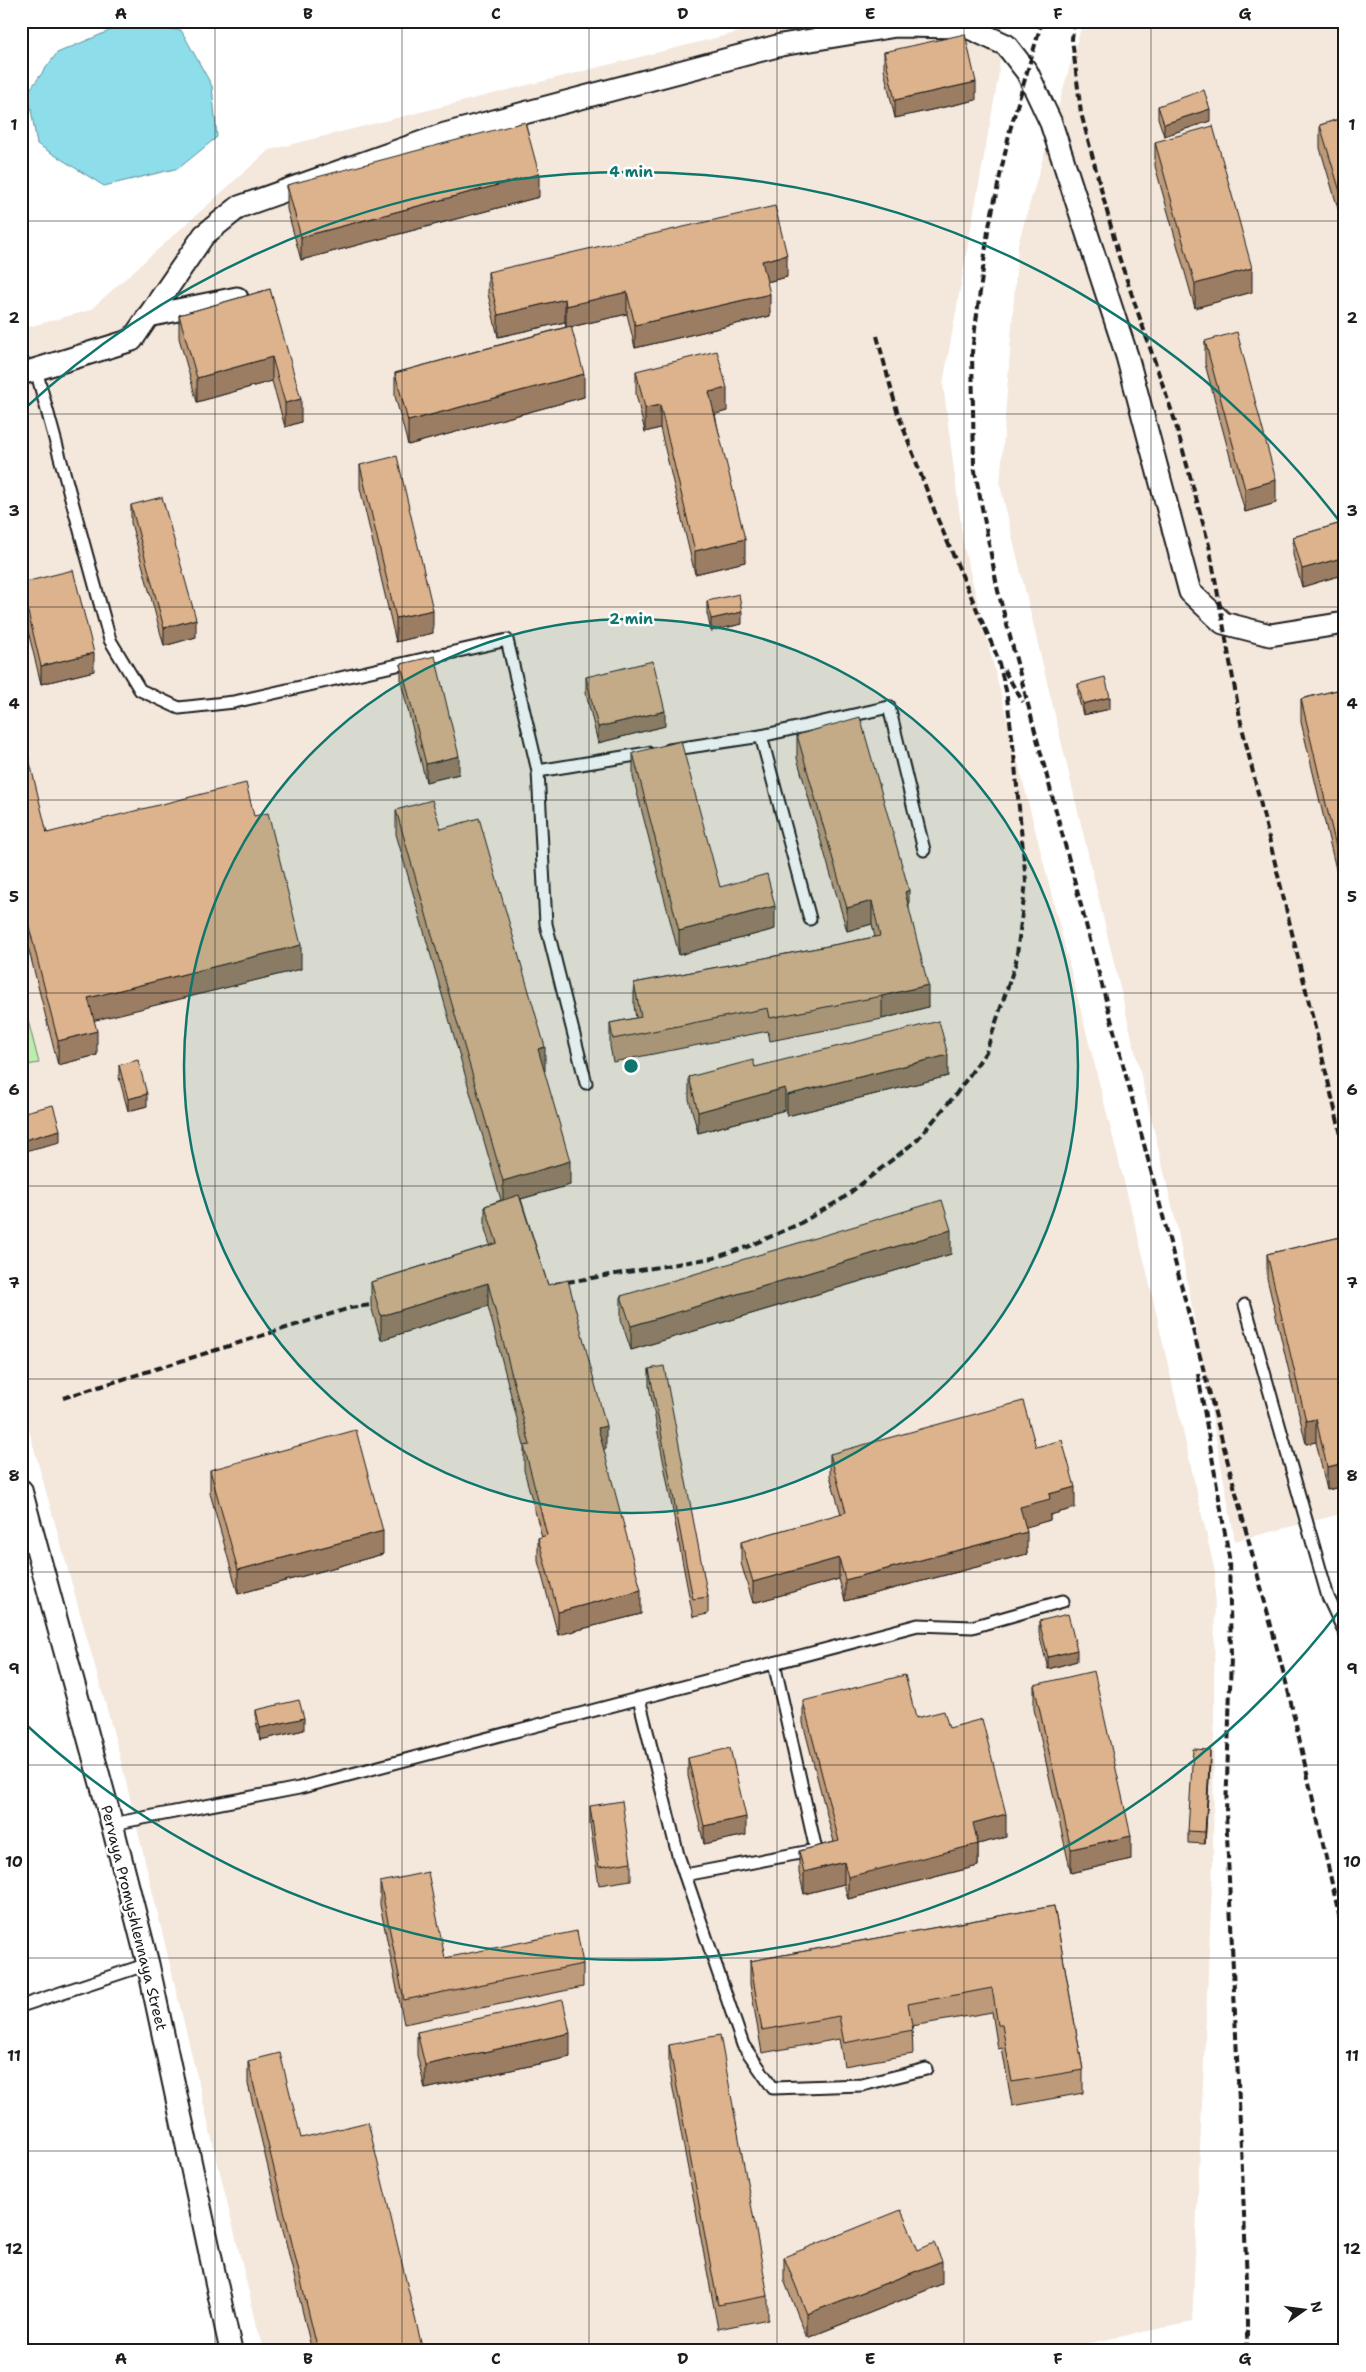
<svg xmlns="http://www.w3.org/2000/svg" width="1366" height="2372" viewBox="0 0 1366 2372" font-family="'Shantell Sans',sans-serif">
<style>
.built{fill:#f4e8dd}
.green{fill:#bceead;stroke:#6c8564}
.water{fill:#8eddeb;stroke:#609098}
.lines{fill:none;stroke-linecap:round;stroke-linejoin:round}
.service-casing{stroke:#1c1c1c;stroke-width:15}
.minor-casing{stroke:#1c1c1c;stroke-width:25}
.service{stroke:#fff;stroke-width:11}
.minor{stroke:#fff;stroke-width:21}
.rail{stroke:#1c1c1c;stroke-width:4;stroke-dasharray:8 4;stroke-linecap:butt}
.wall{fill:#bd9a79;stroke:#1c1c1c}
.shaded-wall{fill:#9a7d63;stroke:#1c1c1c}
.building{fill:#dcb38d;stroke:#1c1c1c}
.grid{fill:none;stroke:#1c1c1c;stroke-width:1;stroke-opacity:0.55}
.ring{fill:none;stroke:#0f766e;stroke-width:2.5}
.labels{text-anchor:middle;stroke-width:5;stroke-linejoin:round;paint-order:stroke}
.street-label{font-size:15px;fill:#1c1c1c;stroke:#fff}
.centre{fill:#0f766e;stroke:#fff;stroke-width:2.5}
.ring-label{font-size:15px;text-anchor:middle;font-weight:bold;fill:#0f766e;stroke:#fff;stroke-width:5;stroke-linejoin:round;paint-order:stroke}
.neatline{fill:none;stroke:#1c1c1c;stroke-width:2}
.grid-label{font-size:16px;text-anchor:middle;font-weight:bold;fill:#1c1c1c}
</style>
<rect width="100%" height="100%" fill="#fff"/>
<filter id="ink" filterUnits="userSpaceOnUse"><feTurbulence type="fractalNoise" baseFrequency=".02" numOctaves="2"/><feDisplacementMap in="SourceGraphic" scale="10" xChannelSelector="R" yChannelSelector="G"/><feConvolveMatrix kernelMatrix="1 2 1 2 8 2 1 2 1" color-interpolation-filters="sRGB"/></filter>
<g filter="url(#ink)">
<!-- built -->
<g class="built">
<polygon points="783,21 1004,21 998,79 943,384 964,548 1146,1268 1215,1572 1213,1866 1192,2322 1051,2351 263,2351 118,1749 21,1402 21,329 90,310 269,150"/>
<polygon points="1083,21 1345,21 1345,1513 1235,1541 1177,1227 1000,485 1018,244"/>
</g>
<!-- green -->
<polygon class="green" points="21,993 39,1063 21,1066"/>
<!-- water -->
<polygon class="water" points="121,26 181,30 212,86 217,137 179,168 104,186 37,144 28,92 57,53"/>
<g class="lines">
<defs>
<g id="service">
<polyline points="36,370 110,640 140,690 179,708 234,702 507,640 538,771 546,924 586,1083"/>
<polyline points="761,736 889,707 924,850"/>
<polyline points="669,750 761,736 810,919"/>
<polyline points="538,771 648,753"/>
<polyline points="1245,1305 1328,1597 1345,1633"/>
<polyline points="639,1699 678,1855 743,2045 773,2088 862,2085 926,2069"/>
<polyline points="112,1824 299,1788 918,1625 972,1627 1063,1601"/>
<polyline points="685,1875 816,1850 774,1663"/>
<polyline points="21,2006 148,1964"/>
</g>
<g id="minor">
<polyline points="148,316 237,298"/>
<polyline points="21,374 132,340 204,235 239,207 445,134 781,45 896,26 967,27 1006,45 1027,72 1051,123 1127,356 1190,592 1223,623 1270,635 1345,623"/>
<polyline points="21,1490 112,1824 148,1964 231,2351"/>
</g>
</defs>
<!-- service casing -->
<use href="#service" class="service-casing"/>
<!-- minor casing -->
<use href="#minor" class="minor-casing"/>
<!-- service -->
<use href="#service" class="service"/>
<!-- minor -->
<use href="#minor" class="minor"/>
<!-- rail -->
<g class="rail">
<polyline points="1042,21 1010,130 988,231 972,352 974,466 998,591 1288,1690 1345,1941"/>
<polyline points="1074,21 1072,39 1081,113 1119,257 1174,418 1209,545 1241,723 1345,1151"/>
<polyline points="1004,670 1023,702"/>
<polyline points="555,1284 713,1258 747,1247 799,1224 842,1199 916,1141 956,1094 986,1052 1016,962 1026,882 1013,744 1006,690 997,656 938,520 897,411 877,336"/>
<polyline points="1198,1374 1229,1557 1231,1657 1226,1812 1247,2281 1247,2351"/>
<polyline points="63,1398 350,1308 384,1303"/>
</g>
</g>
<!-- wall -->
<g class="wall">
<polygon points="884,52 976,100 895,118 884,70"/>
<polygon points="1158,106 1210,121 1164,136 1158,118"/>
<polygon points="1345,117 1345,232 1320,148 1320,125"/>
<polygon points="1155,142 1252,292 1195,308 1155,166"/>
<polygon points="287,185 539,197 301,260 287,209"/>
<polygon points="488,272 787,277 767,282 770,316 635,348 627,314 571,327 584,397 408,445 395,396 395,373 566,327 565,322 498,337 488,294"/>
<polygon points="270,289 301,422 285,427 272,381 197,402 179,338 179,315"/>
<polygon points="1205,341 1276,503 1245,512 1205,364"/>
<polygon points="636,371 727,411 715,414 745,562 695,574 660,428 645,432 636,394"/>
<polygon points="360,465 433,633 396,642 360,488"/>
<polygon points="131,505 196,637 164,646 131,523"/>
<polygon points="1345,522 1345,574 1302,587 1293,555 1293,537"/>
<polygon points="21,583 94,671 41,684 21,602"/>
<polygon points="707,601 742,624 711,631 707,613"/>
<polygon points="401,664 459,774 426,782 401,682"/>
<polygon points="586,677 665,726 598,743 586,693"/>
<polygon points="1078,684 1110,709 1083,715 1078,696"/>
<polygon points="1345,688 1345,907 1301,722 1301,699"/>
<polygon points="797,735 909,911 928,1007 882,1019 770,1041 768,1031 613,1062 610,1046 610,1023 636,1018 634,1006 634,983 875,937 872,924 847,931 797,758"/>
<polygon points="21,743 47,833 254,816 301,969 94,1020 97,1055 58,1065 21,919"/>
<polygon points="633,753 720,887 775,929 679,955 633,777"/>
<polygon points="396,810 441,829 545,1071 544,1071 570,1185 521,1199 548,1285 606,1449 603,1450 641,1614 558,1635 538,1561 538,1538 542,1537 524,1470 524,1446 488,1306 381,1340 371,1306 371,1282 490,1245 485,1229 485,1206 501,1200 396,834"/>
<polygon points="119,1065 147,1106 128,1111 119,1077"/>
<polygon points="755,1067 948,1076 787,1116 785,1110 698,1133 689,1099 689,1077"/>
<polygon points="1345,1236 1345,1486 1327,1490 1316,1442 1306,1444 1267,1278 1267,1254"/>
<polygon points="951,1254 631,1350 621,1320 621,1296"/>
<polygon points="649,1369 708,1597 708,1614 693,1617 649,1386"/>
<polygon points="1036,1447 1075,1508 1050,1515 1050,1520 1025,1527 1027,1554 845,1601 839,1579 753,1603 741,1563 741,1542 841,1514 830,1476 830,1454"/>
<polygon points="210,1470 383,1554 238,1594 210,1493"/>
<polygon points="1039,1621 1077,1661 1048,1669 1039,1633"/>
<polygon points="1034,1685 1131,1859 1071,1873 1034,1709"/>
<polygon points="803,1701 916,1718 949,1728 1006,1837 978,1844 978,1866 848,1899 844,1884 804,1894 799,1873 799,1851 834,1842 803,1723"/>
<polygon points="256,1710 304,1730 260,1740 256,1721"/>
<polygon points="688,1758 746,1835 704,1844 688,1776"/>
<polygon points="1210,1762 1205,1844 1188,1843 1188,1831"/>
<polygon points="590,1806 631,1862 631,1880 599,1885 590,1824"/>
<polygon points="380,1882 445,1958 583,1964 583,1987 404,2024 380,1905"/>
<polygon points="1054,1906 1083,2070 1083,2093 1012,2106 1002,2048 998,2049 992,2012 912,2026 913,2054 844,2066 839,2039 762,2053 750,1984 750,1961"/>
<polygon points="417,2032 570,2057 425,2089 417,2055"/>
<polygon points="669,2045 768,2296 768,2319 718,2329 669,2068"/>
<polygon points="248,2061 301,2138 423,2351 312,2351 248,2084"/>
<polygon points="918,2250 942,2284 807,2338 784,2280 784,2257"/>
</g>
<!-- shaded-wall -->
<g class="shaded-wall">
<polygon points="976,82 976,100 895,118 895,100"/>
<polygon points="1210,109 1210,121 1164,136 1164,124"/>
<polygon points="539,174 539,197 301,260 301,237"/>
<polygon points="787,255 787,277 762,283 762,261"/>
<polygon points="1252,268 1252,292 1195,308 1195,284"/>
<polygon points="627,292 627,314 566,328 566,306"/>
<polygon points="770,294 770,316 635,348 635,325"/>
<polygon points="565,299 565,322 498,337 498,315"/>
<polygon points="272,357 272,381 197,402 197,378"/>
<polygon points="584,374 584,397 408,445 408,421"/>
<polygon points="727,388 727,411 709,416 709,392"/>
<polygon points="301,399 301,422 285,427 285,403"/>
<polygon points="660,405 660,428 645,432 645,408"/>
<polygon points="1276,480 1276,503 1245,512 1245,489"/>
<polygon points="745,539 745,562 695,574 695,551"/>
<polygon points="1345,557 1345,574 1302,587 1302,569"/>
<polygon points="433,610 433,633 396,642 396,618"/>
<polygon points="742,612 742,624 711,631 711,619"/>
<polygon points="196,619 196,637 164,646 164,628"/>
<polygon points="94,653 94,671 41,684 41,666"/>
<polygon points="1110,697 1110,709 1083,715 1083,704"/>
<polygon points="665,711 665,726 598,743 598,727"/>
<polygon points="459,756 459,774 426,782 426,764"/>
<polygon points="909,890 909,913 905,892"/>
<polygon points="872,901 872,924 847,931 847,908"/>
<polygon points="775,906 775,929 679,955 679,931"/>
<polygon points="301,945 301,969 88,1022 88,998"/>
<polygon points="928,985 928,1007 882,1019 882,996"/>
<polygon points="97,1031 97,1055 58,1065 58,1041"/>
<polygon points="545,1047 545,1071 538,1073 538,1049"/>
<polygon points="948,1055 948,1076 787,1116 787,1095"/>
<polygon points="785,1088 785,1110 698,1133 698,1112"/>
<polygon points="147,1094 147,1106 128,1111 128,1099"/>
<polygon points="60,1130 60,1142 21,1152 21,1141"/>
<polygon points="570,1161 570,1185 503,1204 503,1181"/>
<polygon points="951,1230 951,1254 631,1350 631,1326"/>
<polygon points="488,1283 488,1306 381,1340 381,1316"/>
<polygon points="1316,1419 1316,1442 1306,1444 1306,1421"/>
<polygon points="606,1426 606,1449 598,1452 598,1428"/>
<polygon points="1345,1463 1345,1486 1327,1490 1327,1467"/>
<polygon points="1075,1487 1075,1508 1050,1515 1050,1520 1020,1529 1020,1507 1049,1494"/>
<polygon points="383,1531 383,1554 238,1594 238,1570"/>
<polygon points="1027,1532 1027,1554 845,1601 845,1580"/>
<polygon points="839,1558 839,1579 753,1603 753,1582"/>
<polygon points="641,1590 641,1614 558,1635 558,1612"/>
<polygon points="1077,1650 1077,1661 1048,1669 1048,1657"/>
<polygon points="304,1718 304,1730 260,1740 260,1728"/>
<polygon points="1210,1750 1210,1762 1205,1844 1205,1832"/>
<polygon points="1006,1814 1006,1837 978,1844 978,1866 848,1899 848,1877 973,1823"/>
<polygon points="746,1817 746,1835 704,1844 704,1826"/>
<polygon points="1131,1836 1131,1859 1071,1873 1071,1849"/>
<polygon points="844,1862 844,1884 804,1894 804,1872"/>
<polygon points="570,2033 570,2057 425,2089 425,2065"/>
<polygon points="942,2261 942,2284 807,2338 807,2314"/>
</g>
<!-- building -->
<g class="building">
<polygon points="965,34 976,82 895,100 884,52"/>
<polygon points="1204,90 1210,109 1164,124 1158,106"/>
<polygon points="1345,117 1345,208 1320,125"/>
<polygon points="525,122 539,174 301,237 287,185"/>
<polygon points="1213,126 1252,268 1195,284 1155,142"/>
<polygon points="775,206 787,255 762,261 770,294 635,325 627,292 566,306 565,299 498,315 488,272"/>
<polygon points="270,289 301,399 285,403 272,357 197,378 179,315"/>
<polygon points="571,326 584,374 408,421 395,373"/>
<polygon points="1237,332 1276,480 1245,489 1205,341"/>
<polygon points="717,351 727,388 709,392 745,539 695,551 660,405 645,408 636,371"/>
<polygon points="397,456 433,610 396,618 360,465"/>
<polygon points="162,497 196,619 164,628 131,505"/>
<polygon points="1345,522 1345,557 1302,569 1293,537"/>
<polygon points="73,570 94,653 41,666 21,583"/>
<polygon points="739,594 742,612 711,619 707,601"/>
<polygon points="435,656 459,756 426,764 401,664"/>
<polygon points="653,661 665,711 598,727 586,677"/>
<polygon points="1105,677 1110,697 1083,704 1078,684"/>
<polygon points="1345,688 1345,884 1301,699"/>
<polygon points="860,717 909,890 905,892 928,985 882,996 770,1018 768,1008 613,1039 610,1023 641,1017 634,983 880,936 872,901 847,908 797,735"/>
<polygon points="681,741 720,887 767,874 775,906 679,931 633,753"/>
<polygon points="21,743 23,751 27,750 47,833 246,783 254,816 268,813 301,945 88,998 97,1031 58,1041 21,895"/>
<polygon points="432,800 441,829 479,818 545,1047 538,1049 570,1161 503,1181 396,810"/>
<polygon points="939,1021 948,1055 787,1095 785,1088 698,1112 689,1077 753,1060 755,1067"/>
<polygon points="138,1060 147,1094 128,1099 119,1065"/>
<polygon points="53,1105 60,1130 21,1141 21,1113"/>
<polygon points="519,1195 548,1285 568,1280 606,1426 598,1428 641,1590 558,1612 538,1538 547,1535 524,1446 530,1445 488,1283 381,1316 371,1282 497,1243 485,1206"/>
<polygon points="942,1200 951,1230 631,1326 621,1296"/>
<polygon points="1345,1236 1345,1463 1327,1467 1316,1419 1306,1421 1267,1254"/>
<polygon points="664,1366 708,1597 693,1599 649,1369"/>
<polygon points="1023,1401 1036,1447 1062,1440 1075,1487 1049,1494 1050,1499 1020,1507 1027,1532 845,1580 839,1558 753,1582 741,1542 846,1512 830,1454"/>
<polygon points="356,1430 383,1531 238,1570 210,1470"/>
<polygon points="1068,1614 1077,1650 1048,1657 1039,1621"/>
<polygon points="1094,1671 1131,1836 1071,1849 1034,1685"/>
<polygon points="905,1675 916,1718 944,1711 949,1728 982,1719 1006,1814 973,1823 978,1844 848,1877 844,1862 804,1872 799,1851 839,1841 803,1701"/>
<polygon points="299,1700 304,1718 260,1728 256,1710"/>
<polygon points="730,1748 746,1817 704,1826 688,1758"/>
<polygon points="1193,1749 1210,1750 1205,1832 1188,1831"/>
<polygon points="622,1801 631,1862 599,1867 590,1806"/>
<polygon points="428,1872 445,1958 577,1931 583,1964 404,2000 380,1882"/>
<polygon points="1054,1906 1083,2070 1012,2082 1002,2025 998,2025 992,1988 908,2004 913,2030 844,2043 839,2016 762,2030 750,1961"/>
<polygon points="563,2000 570,2033 425,2065 417,2032"/>
<polygon points="720,2035 768,2296 718,2305 669,2045"/>
<polygon points="280,2053 301,2138 368,2122 423,2351 318,2351 248,2061"/>
<polygon points="901,2210 918,2250 934,2243 942,2261 807,2314 784,2257"/>
</g>
</g>
<!-- grid -->
<path class="grid" d="M215,21V2351M402,21V2351M589,21V2351M777,21V2351M964,21V2351M1151,21V2351M21,221H1345M21,414H1345M21,607H1345M21,800H1345M21,993H1345M21,1186H1345M21,1379H1345M21,1572H1345M21,1765H1345M21,1958H1345M21,2151H1345"/>
<!-- distance rings -->
<circle cx="631" cy="1066" r="447" fill="#0f766e" fill-opacity=".12"/>
<g class="ring">
<circle cx="631" cy="1066" r="447"/>
<path d="M1340 1610A894 894 0 0 1 21 1720M21 412A894 894 0 0 1 1340 522"/>
</g>
<g class="labels">
<!-- street labels -->
<g class="street-label">
<text transform="translate(134 1918) rotate(76)" y="5">Pervaya Promyshlennaya Street</text>
</g>
</g>
<circle cx="631" cy="1066" r="8" class="centre"/>
<g class="ring-label">
<text x="631" y="177">4 min</text>
<text x="631" y="624">2 min</text>
</g>
<!-- margin -->
<rect width="1366" height="2372" fill="none" stroke="#fff" stroke-width="55"/>
<!-- north arrow -->
<g transform="translate(1304 2310) rotate(76)" stroke="#ffffff" stroke-width="4" paint-order="stroke">
<path d="M0-4L9 19L0 12L-9 19Z" fill="#1c1c1c"/>
<text y="-8" font-size="14" font-weight="bold" text-anchor="middle" fill="#1c1c1c">N</text>
</g>
<rect x="28" y="28" width="1310" height="2316" class="neatline"/>
<g class="grid-label">
<text x="121" y="19">A</text>
<text x="308" y="19">B</text>
<text x="496" y="19">C</text>
<text x="683" y="19">D</text>
<text x="870" y="19">E</text>
<text x="1058" y="19">F</text>
<text x="1245" y="19">G</text>
<text x="14" y="130">1</text>
<text x="1352" y="130">1</text>
<text x="14" y="323">2</text>
<text x="1352" y="323">2</text>
<text x="14" y="516">3</text>
<text x="1352" y="516">3</text>
<text x="14" y="709">4</text>
<text x="1352" y="709">4</text>
<text x="14" y="902">5</text>
<text x="1352" y="902">5</text>
<text x="14" y="1095">6</text>
<text x="1352" y="1095">6</text>
<text x="14" y="1288">7</text>
<text x="1352" y="1288">7</text>
<text x="14" y="1481">8</text>
<text x="1352" y="1481">8</text>
<text x="14" y="1674">9</text>
<text x="1352" y="1674">9</text>
<text x="14" y="1867">10</text>
<text x="1352" y="1867">10</text>
<text x="14" y="2061">11</text>
<text x="1352" y="2061">11</text>
<text x="14" y="2254">12</text>
<text x="1352" y="2254">12</text>
<text x="121" y="2364">A</text>
<text x="308" y="2364">B</text>
<text x="496" y="2364">C</text>
<text x="683" y="2364">D</text>
<text x="870" y="2364">E</text>
<text x="1058" y="2364">F</text>
<text x="1245" y="2364">G</text>
</g>
</svg>
